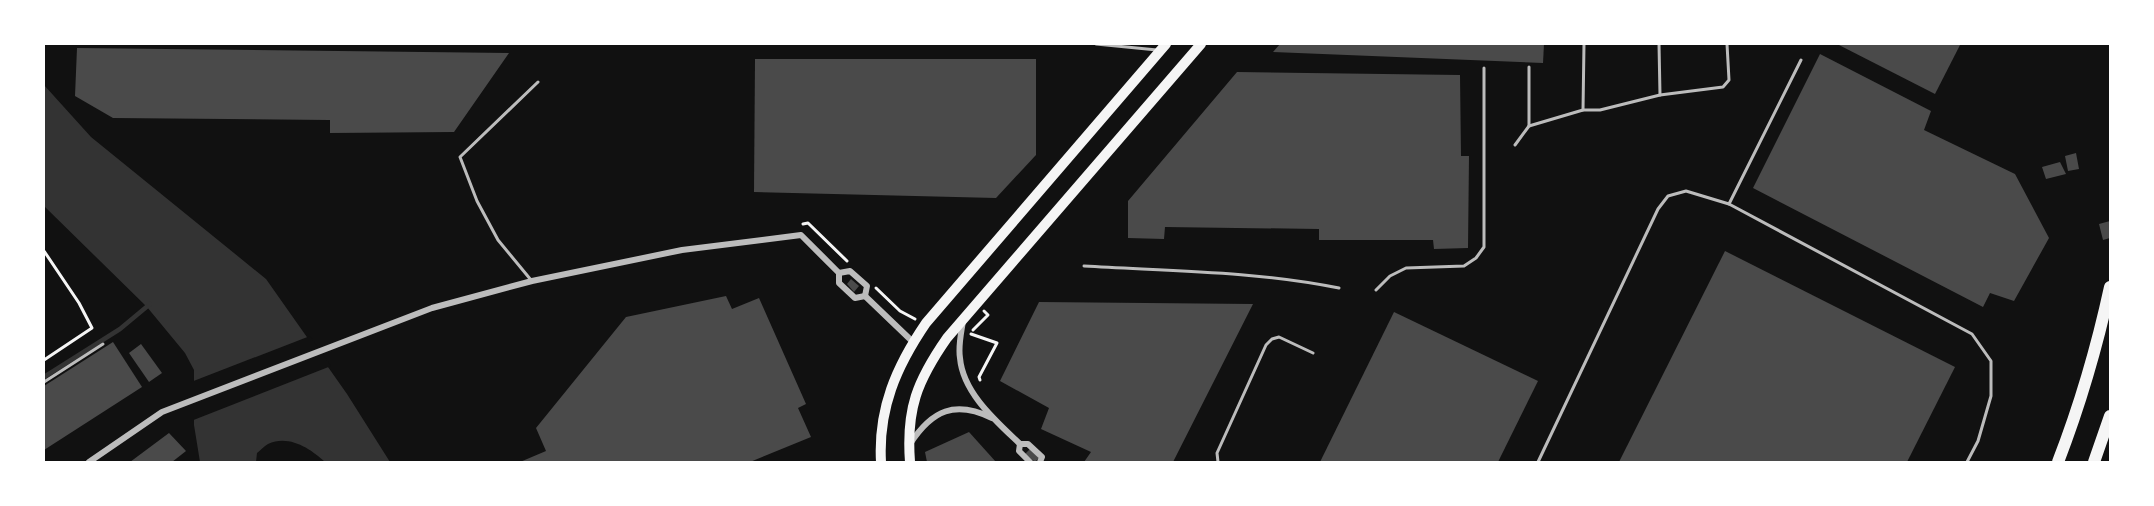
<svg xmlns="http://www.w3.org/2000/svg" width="2154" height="506" viewBox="0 0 2154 506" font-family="'Varela Round',sans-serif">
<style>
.water{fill:#333}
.pier{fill:#111}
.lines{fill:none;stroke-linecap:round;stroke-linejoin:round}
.stream{stroke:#333;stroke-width:4.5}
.building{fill:#4a4a4a}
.path{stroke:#f5f5f5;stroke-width:3}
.service{stroke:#bcbcbc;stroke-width:3}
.minor{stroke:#bcbcbc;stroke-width:6}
.primary{stroke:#f5f5f5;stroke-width:10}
.motorway{stroke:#f5f5f5;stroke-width:12}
</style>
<rect width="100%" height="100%" fill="#111"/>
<!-- water -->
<path class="water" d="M44,85L91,137L266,279L347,394L390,462H325C311,449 289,434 268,444C264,446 260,451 257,453L256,462H200L194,425V370L185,353L147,307L44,206Z"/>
<!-- pier -->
<polygon class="pier" points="310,336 331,366 191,421 191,382"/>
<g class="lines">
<!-- stream -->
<polyline class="stream" points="44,377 120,329 150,304"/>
</g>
<!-- building -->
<g class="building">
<polygon points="1280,44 1544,44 1543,63 1273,52"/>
<polygon points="1837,44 1958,44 1960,45 1935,94"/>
<polygon points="77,48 509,53 454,132 330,133 330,120 113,118 75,96"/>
<polygon points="1820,54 1931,111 1924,130 2015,174 2049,238 2014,301 1990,293 1983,307 1753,188"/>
<polygon points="755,59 1036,59 1036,155 996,198 754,192"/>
<polygon points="1237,72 1460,75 1461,156 1469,156 1468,248 1434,249 1433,240 1319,240 1319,229 1165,227 1164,239 1128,238 1128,201"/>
<polygon points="2076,153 2079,169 2068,171 2065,156"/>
<polygon points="2060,162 2066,174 2046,179 2042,167"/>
<polygon points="2110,221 2110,238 2103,240 2099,224"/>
<polygon points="1725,251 1955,367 1907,462 1619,462"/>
<polygon points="851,279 859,286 854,292 847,284"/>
<polygon points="726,296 732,309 759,298 806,404 798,408 811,437 750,462 520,462 546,451 536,428 626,317"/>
<polygon points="1039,302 1253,304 1173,462 1084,462 1091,452 1041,429 1049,408 1000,381"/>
<polygon points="1394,312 1538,381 1498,462 1320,462"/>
<polygon points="113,342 142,387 44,450 44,386"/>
<polygon points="141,344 162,373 149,382 129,353"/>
<polygon points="969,432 996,462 927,462 925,452"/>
<polygon points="169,433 186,451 172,462 130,462"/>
<polygon points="1030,449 1039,458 1035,462 1025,454"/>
</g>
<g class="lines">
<!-- path -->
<g class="path">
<polyline points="803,224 808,223 847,261"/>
<polyline points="44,251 79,303 92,328 44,360"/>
<polyline points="876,288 900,311 915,319"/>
<polyline points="973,330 988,315 984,311"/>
<polyline points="971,334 997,343 979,377 980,380"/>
</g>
<!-- service -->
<g class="service">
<polyline points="1096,44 1157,50"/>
<polyline points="1659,44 1660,95"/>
<polyline points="1583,110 1584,44"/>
<polyline points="1529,126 1529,67"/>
<polyline points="1515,145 1529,126 1583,110 1600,110 1660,95 1723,87 1729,80 1727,44"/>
<polyline points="1729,204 1801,60"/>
<path d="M1084,266C1169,271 1255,271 1339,288"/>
<polyline points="531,280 498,240 477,201 460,157 538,82"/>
<polyline points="1376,290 1390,276 1406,268 1464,266 1476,258 1484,247 1484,68"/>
<polyline points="44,382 103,344"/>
<polyline points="1218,462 1217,453 1266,345 1272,339 1279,337 1313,353"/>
<polyline points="1538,462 1658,209 1668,196 1686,191 1729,204 1972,334 1991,361 1991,396 1978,441 1967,462"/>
</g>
<!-- minor -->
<g class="minor">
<polyline points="839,273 850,271 867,286 865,296"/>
<polyline points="865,296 913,342"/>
<path d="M963,321C961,334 958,346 960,358C963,393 996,421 1020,444H1028L1042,457L1040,462"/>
<path d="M910,444C932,410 955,400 992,418"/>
<polyline points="1020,444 1019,451 1030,462"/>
<polyline points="89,462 162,412 432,308 532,281 682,250 801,235 839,273 839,283 855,298 865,296"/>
</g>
<!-- primary -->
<g class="primary">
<path d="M881,462C878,409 896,367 926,323L1166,44"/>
<path d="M910,462C906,409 917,381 947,338L1201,44"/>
</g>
<!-- motorway -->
<g class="motorway">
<path d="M2058,462C2080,405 2097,347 2110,287"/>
<polyline points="2094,462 2110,416"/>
</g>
</g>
<!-- border -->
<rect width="2154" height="506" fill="none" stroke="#ffffff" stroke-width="90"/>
</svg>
